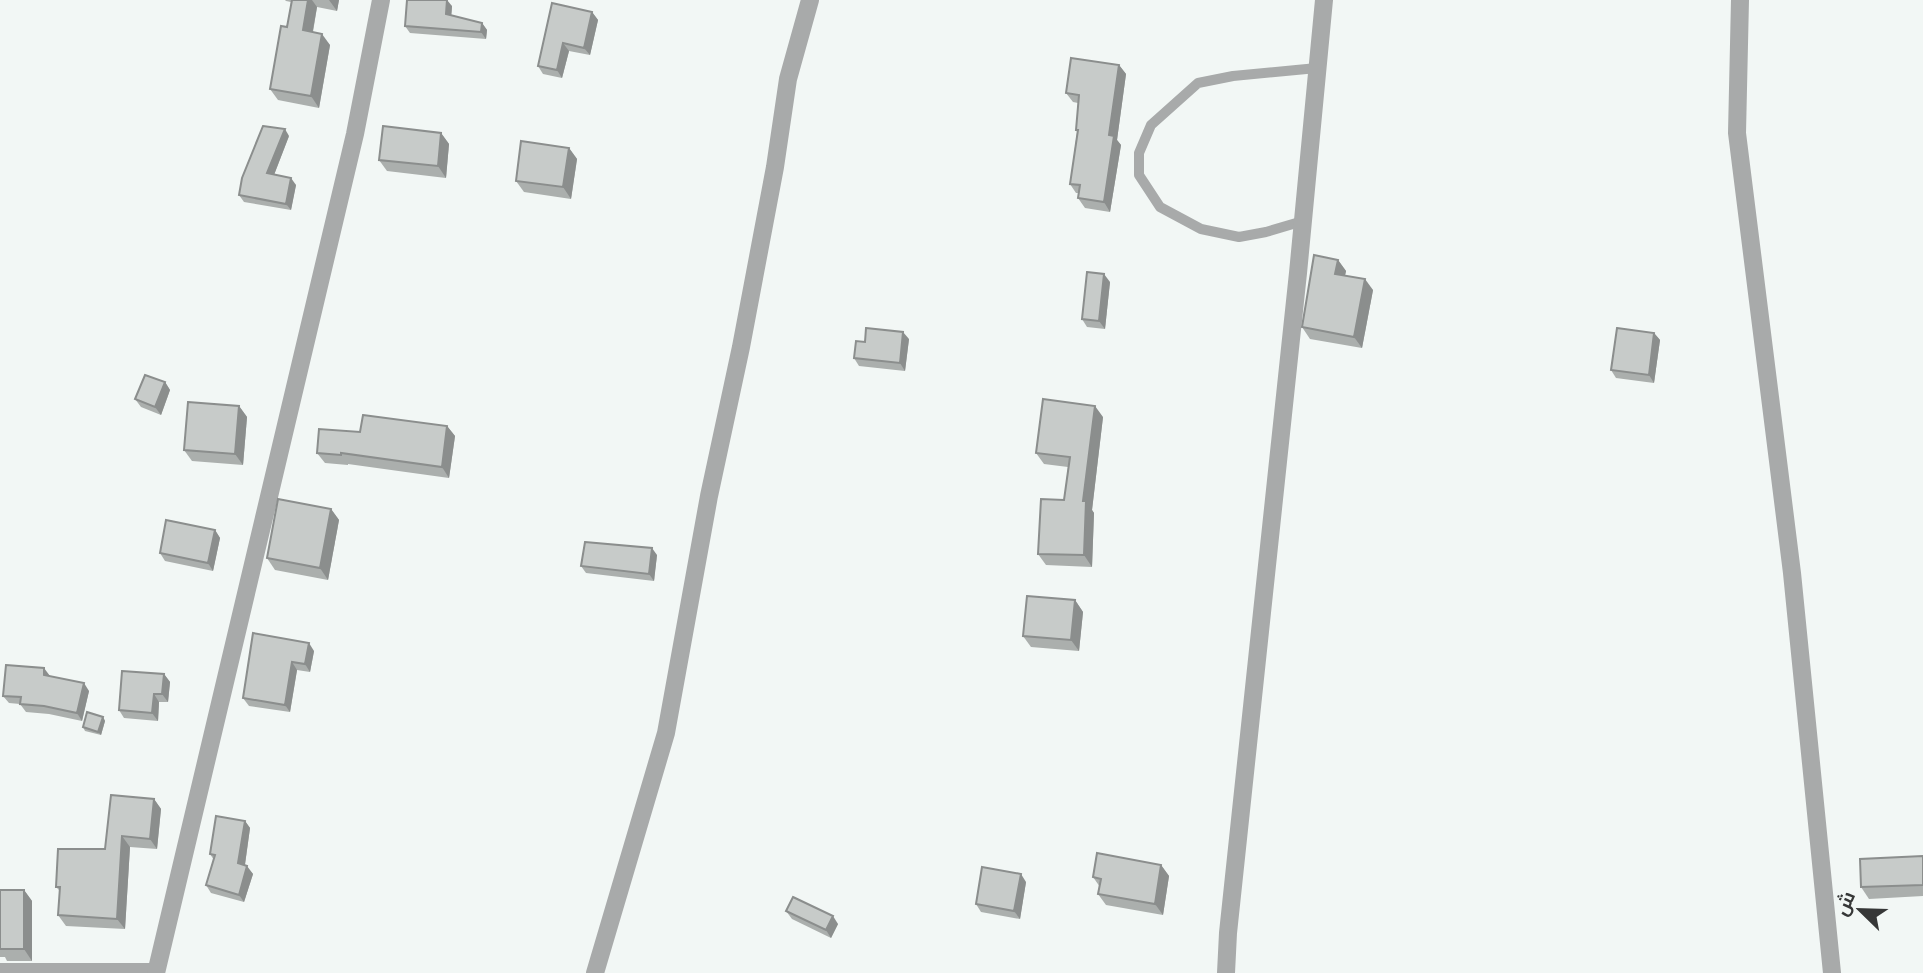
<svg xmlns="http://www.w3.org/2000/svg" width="1923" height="973" viewBox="0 0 1923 973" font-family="'PT Sans',Cairo,sans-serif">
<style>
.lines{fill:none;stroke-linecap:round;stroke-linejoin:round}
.service{stroke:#a8aaaa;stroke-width:10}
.minor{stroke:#a8aaaa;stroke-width:18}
.tertiary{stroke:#a8aaaa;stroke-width:18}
.wall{fill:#abafad}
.shaded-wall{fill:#8b8e8d}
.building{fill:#c7cbc9;stroke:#8b8e8d;stroke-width:2}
</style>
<rect width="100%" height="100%" fill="#f2f7f5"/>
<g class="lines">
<!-- service -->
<polyline class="service" points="1303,221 1266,232 1239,237 1201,229 1160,207 1139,175 1139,153 1151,125 1198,83 1233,76 1317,68"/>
<!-- minor -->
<g class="minor">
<polyline points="1740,0 1737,133 1792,573 1832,973"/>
<polyline points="0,972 156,972"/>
<polyline points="595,973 666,733 709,496 741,347 775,167 788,79 810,0"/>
<polyline points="1226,973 1228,933 1298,273 1324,0"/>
</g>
<!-- tertiary -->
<polyline class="tertiary" points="156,973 355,134 381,0"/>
</g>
<!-- wall -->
<g class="wall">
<polygon points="285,0 339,0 337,11 317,7 313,32 330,45 319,108 278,100 270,89 287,27 291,2 286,1"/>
<polygon points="452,6 451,15 482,23 487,30 486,39 410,33 405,26"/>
<polygon points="592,12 598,20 590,55 569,51 562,78 543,74 538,66"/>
<polygon points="1119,65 1126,74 1117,140 1121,145 1110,212 1085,208 1078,198 1079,193 1076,193 1070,184 1077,132 1076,130 1078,103 1073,102 1066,93"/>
<polygon points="441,133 449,144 446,178 387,171 379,160"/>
<polygon points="289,136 274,175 296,185 291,210 244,202 239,195"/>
<polygon points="569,148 577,159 571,199 524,192 516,181"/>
<polygon points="1338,260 1346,271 1345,275 1373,290 1362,348 1310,339 1302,327"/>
<polygon points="1110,282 1105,329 1087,327 1082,319"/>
<polygon points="1654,333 1660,340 1654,383 1616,378 1611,370"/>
<polygon points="909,339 905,371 859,366 854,358"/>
<polygon points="165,382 170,390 161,415 141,407 135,399"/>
<polygon points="239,406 247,417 243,465 192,461 184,450"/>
<polygon points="1103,417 1092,510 1094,513 1092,567 1046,565 1038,554 1064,500 1068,467 1044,464 1036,453"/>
<polygon points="447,426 455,436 449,478 348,464 348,465 325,463 317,453 360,432"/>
<polygon points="331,509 339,520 328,580 275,570 267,558"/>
<polygon points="215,530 220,538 213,571 165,561 160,553"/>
<polygon points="657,555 654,581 586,573 581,566"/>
<polygon points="1075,600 1083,612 1079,651 1031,647 1023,636"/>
<polygon points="253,633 314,651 310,672 297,670 290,712 249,706 243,698"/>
<polygon points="164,674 170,682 168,702 159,702 158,721 124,718 119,710"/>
<polygon points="50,677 89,691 82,721 49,714 26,712 20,704 9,703 3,696"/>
<polygon points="103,717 105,721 101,735 85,731 83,727"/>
<polygon points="154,799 161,809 157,849 130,847 125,929 66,926 58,915 60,891 56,887 105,849"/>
<polygon points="245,821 250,828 245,865 253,874 244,902 211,893 206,885 214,860 210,854"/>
<polygon points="1923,856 1923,896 1869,899 1861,887"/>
<polygon points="1161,865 1169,876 1163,915 1106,905 1098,894 1100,887 1093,877"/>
<polygon points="1026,882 1020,919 981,912 976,904"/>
<polygon points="0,890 24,890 32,901 32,961 7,961 5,957 0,957"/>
<polygon points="786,911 838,924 831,938 792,919"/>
</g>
<!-- shaded-wall -->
<g class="shaded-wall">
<polygon points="308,0 312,0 317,7 311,41 303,30"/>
<polygon points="329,0 339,0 337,11"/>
<polygon points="447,0 452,6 451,21 446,14"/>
<polygon points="592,12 598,20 590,55 584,48"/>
<polygon points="482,23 487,30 486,39 481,32"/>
<polygon points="322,34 330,45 319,108 311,96"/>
<polygon points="563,43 569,51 562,78 557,70"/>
<polygon points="1119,65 1126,74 1117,140 1121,145 1110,212 1104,202 1109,135"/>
<polygon points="285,129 289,136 272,180 267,173"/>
<polygon points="441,133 449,144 446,178 438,166"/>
<polygon points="569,148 577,159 571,199 563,187"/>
<polygon points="291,178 296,185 291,210 286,204"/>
<polygon points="1338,260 1346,271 1343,285 1335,274"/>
<polygon points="1104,274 1110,282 1105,329 1099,321"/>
<polygon points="1365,279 1373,290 1362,348 1354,337"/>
<polygon points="903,332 909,339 905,371 900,363"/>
<polygon points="1654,333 1660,340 1654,383 1649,375"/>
<polygon points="165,382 170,390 161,415 155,407"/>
<polygon points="239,406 247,417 243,465 235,454"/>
<polygon points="1095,406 1103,417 1092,510 1094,513 1092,567 1084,555 1083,501"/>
<polygon points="447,426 455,436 449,478 442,467"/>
<polygon points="331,509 339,520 328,580 320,568"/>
<polygon points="215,530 220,538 213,571 208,563"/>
<polygon points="652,548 657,555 654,581 649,574"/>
<polygon points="1075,600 1083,612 1079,651 1071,640"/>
<polygon points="309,643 314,651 310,672 305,664"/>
<polygon points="292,662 297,670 290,712 285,705"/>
<polygon points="44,668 50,676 49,683 44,675"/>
<polygon points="164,674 170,682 168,702 162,694"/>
<polygon points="84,683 89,691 82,721 77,713"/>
<polygon points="154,694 159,702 158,721 152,713"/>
<polygon points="103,717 105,721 101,735 98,732"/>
<polygon points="154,799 161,809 157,849 150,839"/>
<polygon points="245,821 250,828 244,871 238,863"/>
<polygon points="122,836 130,847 125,929 117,919"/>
<polygon points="1161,865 1169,876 1163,915 1155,904"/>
<polygon points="247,866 253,874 244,902 239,895"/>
<polygon points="1021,874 1026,882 1020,919 1014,911"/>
<polygon points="24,890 32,901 32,961 24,949"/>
<polygon points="833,916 838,924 831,938 826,930"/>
</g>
<!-- building -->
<g class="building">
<polygon points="292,0 308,0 303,30 322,34 311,96 270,89 281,26 287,27"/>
<polygon points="407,0 447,0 446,14 482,23 481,32 405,26"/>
<polygon points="552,3 592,12 584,48 563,43 557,70 538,66"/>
<polygon points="1071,58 1119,65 1109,135 1114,136 1104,202 1078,198 1080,185 1070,184 1078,130 1076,130 1079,95 1066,93"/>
<polygon points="263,126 285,129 267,173 291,178 286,204 239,195 242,178"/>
<polygon points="383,126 441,133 438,166 379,160"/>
<polygon points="521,141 569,148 563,187 516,181"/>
<polygon points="1314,255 1338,260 1335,274 1365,279 1354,337 1302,327"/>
<polygon points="1087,272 1104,274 1099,321 1082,319"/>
<polygon points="866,328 903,332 900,363 854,358 856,341 865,342"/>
<polygon points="1617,328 1654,333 1649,375 1611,370"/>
<polygon points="145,375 165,382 155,407 135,399"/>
<polygon points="1043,399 1095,406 1083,501 1086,501 1084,555 1038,554 1041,499 1064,500 1070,457 1036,453"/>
<polygon points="188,402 239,406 235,454 184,450"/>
<polygon points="363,415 447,426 442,467 341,453 341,455 317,453 319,429 360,432"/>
<polygon points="278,499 331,509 320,568 267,558"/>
<polygon points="166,520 215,530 208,563 160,553"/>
<polygon points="585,542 652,548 649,574 581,566"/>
<polygon points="1027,596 1075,600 1071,640 1023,636"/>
<polygon points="253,633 309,643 305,664 292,662 285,705 243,698"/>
<polygon points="6,665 44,668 44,675 84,683 77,713 44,706 20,704 21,697 3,696"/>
<polygon points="122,671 164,674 162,694 154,694 152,713 119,710"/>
<polygon points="87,712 103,717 98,732 83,727"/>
<polygon points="111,795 154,799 150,839 122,836 117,919 58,915 60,887 56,887 58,849 105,849"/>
<polygon points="216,816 245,821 238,863 247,866 239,895 206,885 215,855 210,854"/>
<polygon points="1097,853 1161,865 1155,904 1098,894 1101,879 1093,877"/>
<polygon points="1923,856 1923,885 1861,887 1860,859"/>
<polygon points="982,867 1021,874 1014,911 976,904"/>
<rect x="0" y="890" width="24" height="59"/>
<polygon points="793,897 833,916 826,930 786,911"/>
</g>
<!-- north arrow -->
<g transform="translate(1860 910) rotate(293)" stroke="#f2f7f5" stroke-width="5" paint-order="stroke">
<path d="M0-5L12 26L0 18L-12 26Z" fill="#363737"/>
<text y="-10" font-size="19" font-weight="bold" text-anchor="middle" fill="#363737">ش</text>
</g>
</svg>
